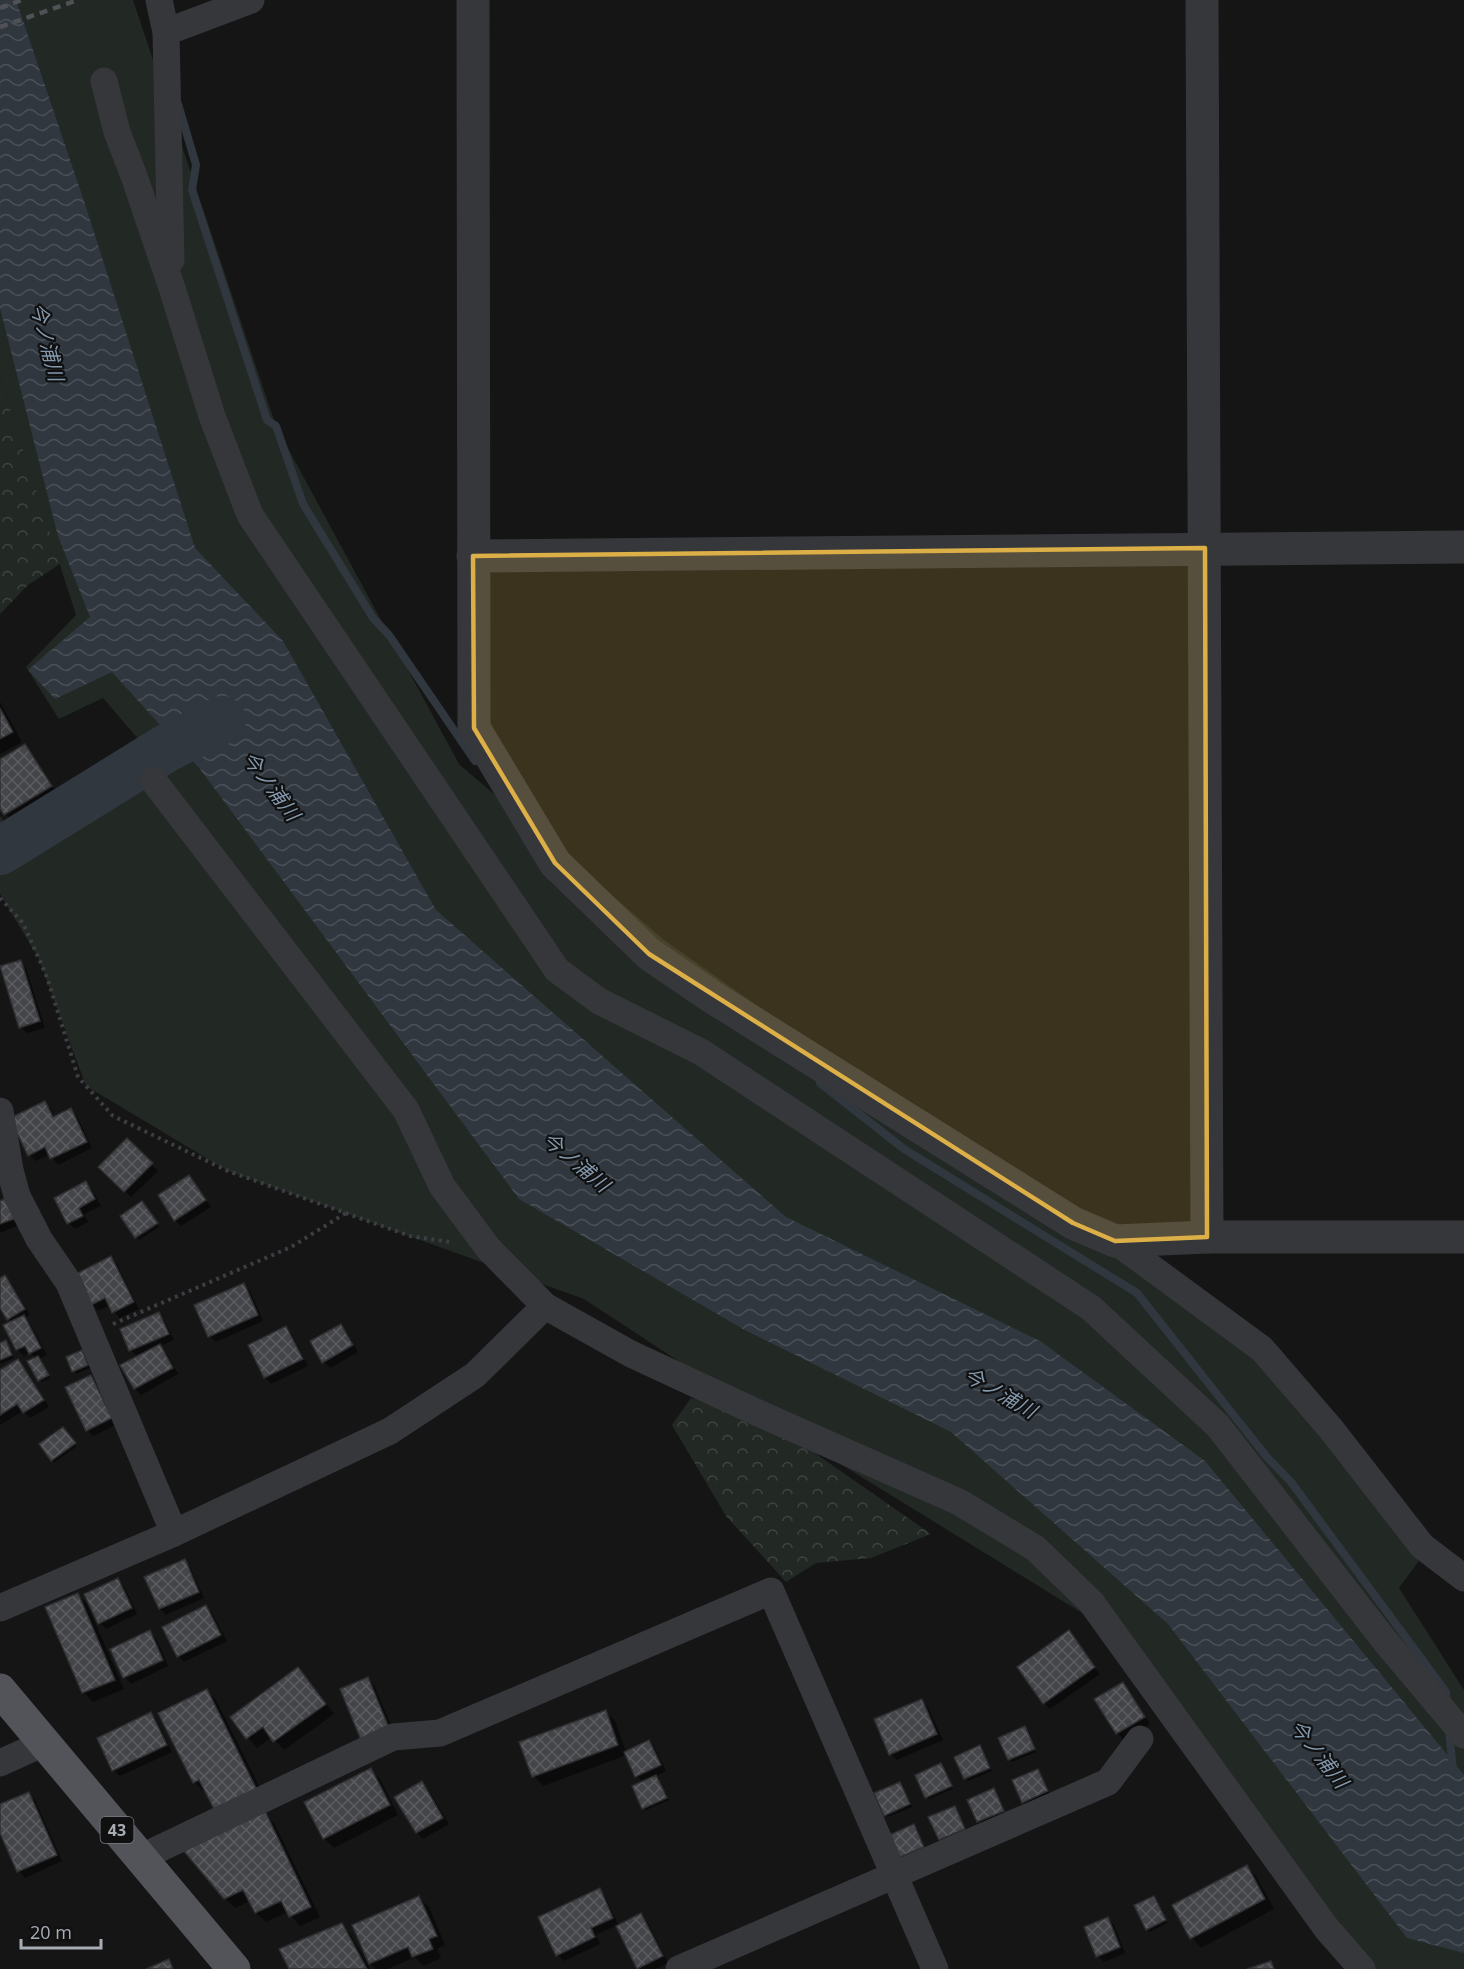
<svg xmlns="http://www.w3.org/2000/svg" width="1464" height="1969" viewBox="0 0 1464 1969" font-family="'Open Sans','Noto Sans JP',sans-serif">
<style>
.grass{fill:#222823}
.forest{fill:url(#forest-crowns)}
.water{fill:url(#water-waves)}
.shadow{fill:#0007}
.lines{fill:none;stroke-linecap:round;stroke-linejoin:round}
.stream{stroke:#30373e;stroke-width:8}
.river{stroke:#30373e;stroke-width:48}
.building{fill:url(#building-cross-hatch);stroke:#2f2f32;stroke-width:1.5}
.path{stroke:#3d3e42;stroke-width:4;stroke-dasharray:3 4.5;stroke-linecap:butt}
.minor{stroke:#36373b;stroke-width:27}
.tertiary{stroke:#36373b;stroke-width:33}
.primary{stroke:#53545a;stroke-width:33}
.rail{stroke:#505156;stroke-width:4.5;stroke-dasharray:8 6;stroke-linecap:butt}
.marked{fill:#dcaf47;fill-opacity:0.2;stroke:#dcaf47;stroke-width:4.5;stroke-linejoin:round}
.labels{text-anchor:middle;stroke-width:4.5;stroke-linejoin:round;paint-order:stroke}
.shield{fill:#101011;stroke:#7a7d84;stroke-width:1.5}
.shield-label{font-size:16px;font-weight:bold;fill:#a8acb5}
.water-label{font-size:20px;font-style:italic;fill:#8398ac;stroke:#101011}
</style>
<defs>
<pattern id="forest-crowns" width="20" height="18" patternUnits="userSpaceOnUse" patternTransform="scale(1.5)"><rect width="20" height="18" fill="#222823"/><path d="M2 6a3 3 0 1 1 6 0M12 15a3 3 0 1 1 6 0" fill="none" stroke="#3f4441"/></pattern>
<pattern id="water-waves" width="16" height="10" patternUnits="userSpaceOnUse" patternTransform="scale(1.5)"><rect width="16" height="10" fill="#30373e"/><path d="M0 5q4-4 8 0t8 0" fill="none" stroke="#4b5158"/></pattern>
<pattern id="building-cross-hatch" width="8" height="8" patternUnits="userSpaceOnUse" patternTransform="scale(1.5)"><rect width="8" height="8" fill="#444549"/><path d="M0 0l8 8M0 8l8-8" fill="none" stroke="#5c5d61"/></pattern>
</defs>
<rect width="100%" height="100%" fill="#151516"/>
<!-- grass -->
<polygon class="grass" points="0,0 133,0 276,426 459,764 664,940 1110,1254 1224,1321 1427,1550 1399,1588 1464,1690 1464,1969 1365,1969 1113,1632 756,1412 584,1299 228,1171 86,1086 38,957 0,894 0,816 7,826 140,741 103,698 59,719 26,667 76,615 0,379"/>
<!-- forest -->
<g class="forest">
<polygon points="0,379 60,564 28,585 0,614"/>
<polygon points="691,1398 756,1412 931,1534 871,1558 816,1563 786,1582 726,1516 672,1425"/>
</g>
<!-- water -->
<polygon class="water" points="0,0 16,0 84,201 195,548 283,641 436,910 786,1217 1040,1341 1205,1461 1464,1775 1464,1953 1407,1938 1168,1624 951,1432 743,1329 519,1199 200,769 112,672 55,699 28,670 90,617 58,536 0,308"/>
<!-- shadow -->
<g class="shadow">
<polygon points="0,702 22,742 0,754"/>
<polygon points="25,745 31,752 57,793 12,821 0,806 0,761"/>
<polygon points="20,962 26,968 45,1028 27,1033 21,1027"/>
<polygon points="45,1103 51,1109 55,1117 70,1110 77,1116 92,1148 58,1165 50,1154 36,1161 29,1155"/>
<polygon points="127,1140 158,1171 131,1197 101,1167"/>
<polygon points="189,1177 211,1207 181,1226 175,1220"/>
<polygon points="86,1183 92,1189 101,1206 84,1214 88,1222 75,1229 69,1223"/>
<polygon points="0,1202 24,1223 0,1233"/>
<polygon points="145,1205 159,1227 139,1240 122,1216"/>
<polygon points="111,1258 117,1264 139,1309 119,1318 110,1305 98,1311 92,1304"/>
<polygon points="5,1277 11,1283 30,1315 25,1318 30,1323 47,1355 39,1359 50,1378 42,1382 39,1380 36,1359 30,1352 24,1356 17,1349 5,1326 12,1323 0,1305 0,1280"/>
<polygon points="244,1285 250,1291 263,1321 216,1342 210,1336"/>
<polygon points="158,1314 164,1320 174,1340 160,1346 166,1352 178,1374 141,1395 135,1388 138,1357 131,1350"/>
<polygon points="341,1326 347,1332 358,1352 330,1368 324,1362"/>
<polygon points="286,1328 292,1334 308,1366 271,1384 265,1377 250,1345"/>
<polygon points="6,1342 14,1358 0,1364 0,1345"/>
<polygon points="82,1352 90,1368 76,1374 68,1358"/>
<polygon points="18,1361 24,1367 49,1407 30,1418 23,1411 0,1425 0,1372"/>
<polygon points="91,1377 97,1383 117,1424 93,1436 87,1430"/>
<polygon points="65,1431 77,1446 55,1462 52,1460"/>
<polygon points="184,1561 190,1567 204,1598 166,1615 160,1609"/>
<polygon points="117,1580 124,1586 137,1614 106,1629 100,1623"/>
<polygon points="78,1595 87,1604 124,1689 93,1702 83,1692"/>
<polygon points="206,1607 212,1613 227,1641 184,1662 178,1656"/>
<polygon points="149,1632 156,1638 168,1666 131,1684 125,1677 112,1650"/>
<polygon points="1069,1632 1100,1674 1050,1709 1044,1703"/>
<polygon points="298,1669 308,1679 334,1714 284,1750 272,1737 257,1748 232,1718"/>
<polygon points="368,1679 374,1685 395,1735 342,1690"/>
<polygon points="1122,1684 1129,1690 1150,1724 1124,1740 1118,1734 1096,1700"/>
<polygon points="207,1690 216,1700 266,1800 206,1790 204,1792 194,1782"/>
<polygon points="922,1701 928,1707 943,1740 897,1760 891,1754"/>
<polygon points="605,1711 615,1721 626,1752 649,1742 655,1748 666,1771 656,1776 669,1800 646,1810 643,1808 643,1782 637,1776 627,1755 543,1786 534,1776"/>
<polygon points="151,1714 157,1720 172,1752 120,1776 113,1770"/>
<polygon points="1024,1728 1036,1752 1012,1762 1009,1759"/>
<polygon points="980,1747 992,1771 968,1781 956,1757"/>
<polygon points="941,1765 953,1789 929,1799 926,1797"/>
<polygon points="371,1770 380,1779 398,1815 334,1848 324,1838 306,1803"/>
<polygon points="1038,1770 1050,1794 1025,1805 1023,1802"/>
<polygon points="422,1783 428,1789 449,1824 423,1839 417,1833 397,1797"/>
<polygon points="900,1783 912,1807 888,1817 885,1815"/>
<polygon points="994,1790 1005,1814 981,1824 969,1800"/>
<polygon points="29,1793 35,1800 62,1861 25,1878 19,1871 0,1829 0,1806"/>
<polygon points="955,1808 967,1832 942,1842 940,1839"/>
<polygon points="264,1813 274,1823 320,1917 300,1926 288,1912 266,1922 256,1913 250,1901 235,1908 225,1898"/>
<polygon points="914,1826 926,1850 901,1860 889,1837"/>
<polygon points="1247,1867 1256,1876 1274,1909 1201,1948 1192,1938"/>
<polygon points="599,1890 605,1896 619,1926 641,1915 647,1921 668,1963 656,1969 639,1969 617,1925 596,1935 600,1944 564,1961 558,1955"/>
<polygon points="419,1898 429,1907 445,1945 437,1949 441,1958 423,1966 415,1957 388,1969 376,1969 370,1963"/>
<polygon points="1156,1900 1167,1923 1150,1932 1147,1929"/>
<polygon points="1107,1919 1114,1925 1125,1953 1104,1962 1098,1956"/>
<polygon points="341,1925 351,1935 370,1969 291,1969"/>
</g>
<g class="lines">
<!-- stream -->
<g class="stream">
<polyline points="178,104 196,165 192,190 267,420 276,426 303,504 373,618 389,635 475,761"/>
<polyline points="820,1083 904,1149 1137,1293 1266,1456 1291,1482 1446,1692 1447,1702"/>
<polyline points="1449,1730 1453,1771"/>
</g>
<!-- river -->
<polyline class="river" points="0,851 165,749 222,720"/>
</g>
<!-- building -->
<g class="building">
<polygon points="0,708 13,732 0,739"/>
<polygon points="25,744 52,786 4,815 0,809 0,759"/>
<polygon points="21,960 40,1021 19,1028 0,966"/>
<polygon points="45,1101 53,1117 71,1108 87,1142 50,1159 45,1147 28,1156 10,1118"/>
<polygon points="127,1138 153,1163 124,1192 98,1167"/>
<polygon points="189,1175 206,1200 174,1221 158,1195"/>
<polygon points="86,1181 95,1199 79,1208 83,1216 67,1224 54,1198"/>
<polygon points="10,1196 19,1217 0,1224 0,1201"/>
<polygon points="142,1201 158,1223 135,1238 120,1216"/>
<polygon points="111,1256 134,1302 112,1313 105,1298 91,1305 76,1274"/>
<polygon points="5,1275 25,1309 7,1320 0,1308 0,1278"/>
<polygon points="244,1283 258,1315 208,1337 194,1305"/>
<polygon points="159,1312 169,1334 129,1351 120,1329"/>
<polygon points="24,1315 41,1348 29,1354 25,1346 16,1350 3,1325"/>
<polygon points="341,1324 353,1345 322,1363 310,1341"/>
<polygon points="286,1326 303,1359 264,1378 248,1345"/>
<polygon points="6,1340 12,1355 0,1360 0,1343"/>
<polygon points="160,1344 173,1368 134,1389 120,1365"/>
<polygon points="82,1350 88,1365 72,1372 66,1357"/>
<polygon points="38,1356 49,1375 38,1381 27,1361"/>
<polygon points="18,1359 44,1400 23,1413 17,1404 0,1415 0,1370"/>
<polygon points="91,1375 112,1418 86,1431 65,1387"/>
<polygon points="63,1427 76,1443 51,1461 39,1444"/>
<polygon points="185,1559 199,1592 159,1609 144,1577"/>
<polygon points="118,1578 132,1608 98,1624 84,1594"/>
<polygon points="78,1593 115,1680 82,1693 45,1607"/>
<polygon points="206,1605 221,1635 177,1657 162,1627"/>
<polygon points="150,1630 163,1660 123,1678 110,1649"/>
<polygon points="1069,1630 1095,1667 1043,1704 1017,1667"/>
<polygon points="298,1667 326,1704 273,1742 263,1727 246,1739 230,1717"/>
<polygon points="368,1677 389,1728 361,1740 340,1689"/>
<polygon points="1123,1682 1145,1717 1116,1734 1094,1699"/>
<polygon points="207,1689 257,1790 215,1811 199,1780 193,1783 158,1713"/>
<polygon points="922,1699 937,1734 889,1755 874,1719"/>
<polygon points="606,1710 618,1745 532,1777 519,1742"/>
<polygon points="151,1712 167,1745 112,1771 97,1738"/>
<polygon points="1025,1726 1035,1749 1008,1760 998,1738"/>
<polygon points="649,1740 661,1765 635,1777 624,1752"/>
<polygon points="980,1745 990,1768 964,1779 954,1757"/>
<polygon points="941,1763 952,1786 925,1798 915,1775"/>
<polygon points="371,1768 390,1805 323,1839 304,1802"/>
<polygon points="1038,1769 1048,1791 1022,1803 1012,1780"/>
<polygon points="656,1775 667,1798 642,1809 632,1786"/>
<polygon points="422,1781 443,1818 416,1833 394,1797"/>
<polygon points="900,1782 910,1804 884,1816 874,1793"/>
<polygon points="994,1788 1004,1811 977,1822 967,1800"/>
<polygon points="29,1792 57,1855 17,1872 0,1833 0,1804"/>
<polygon points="955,1806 965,1829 939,1840 928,1817"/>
<polygon points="265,1811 311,1907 289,1917 281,1901 255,1913 243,1890 224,1899 183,1850"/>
<polygon points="914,1824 924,1847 898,1858 887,1836"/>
<polygon points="1247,1865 1265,1899 1190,1939 1172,1905"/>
<polygon points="600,1888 613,1918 591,1928 595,1937 556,1956 538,1917"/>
<polygon points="419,1896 437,1936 429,1939 433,1949 412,1957 408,1947 369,1964 352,1925"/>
<polygon points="1154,1896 1166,1920 1146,1930 1134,1905"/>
<polygon points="641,1913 663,1956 637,1969 616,1926"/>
<polygon points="1108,1917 1120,1947 1096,1957 1084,1927"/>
<polygon points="342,1923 367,1969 289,1969 279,1949"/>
<polygon points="169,1959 173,1969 146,1969"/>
<polygon points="1271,1961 1274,1969 1247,1969"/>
</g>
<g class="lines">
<!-- path -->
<g class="path">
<polyline points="0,898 23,923 47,977 78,1077 113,1116 228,1171 410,1236 450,1242"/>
<polyline points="113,1324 291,1247 346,1213"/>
</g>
<!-- minor -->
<g class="minor">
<polyline points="159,0 166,32"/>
<polyline points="104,81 117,132 134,176 172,288 212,416 250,515 557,970 599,1001 701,1052 1091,1308 1218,1426 1385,1641 1464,1735"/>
<polyline points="171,260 166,32 251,0"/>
<polyline points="153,780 406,1110 442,1186 488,1248 545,1306 631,1354 756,1412 959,1502 1035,1548 1091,1602 1327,1929 1362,1969"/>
<polyline points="0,1111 10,1170 17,1196 39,1239 69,1283 174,1533"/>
<polyline points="1115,1241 1262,1349 1331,1429 1422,1546 1464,1578"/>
<polyline points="0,1608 174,1533 390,1431 475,1375 545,1306"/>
<polyline points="0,1763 44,1743"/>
<polyline points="140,1858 393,1737 440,1733 771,1591 935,1969"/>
<polyline points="679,1969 1108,1782 1140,1739"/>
</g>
<!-- tertiary -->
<g class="tertiary">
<polyline points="473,0 474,728 555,863 649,954 712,997 1073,1223 1115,1241 1207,1237 1464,1237"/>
<polyline points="1202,0 1207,1237"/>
<polyline points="473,556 1464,547"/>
</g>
<!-- primary -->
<polyline class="primary" points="0,1690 234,1969"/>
<!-- rail -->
<g class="rail">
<polyline points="0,8 22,0"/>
<polyline points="0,27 78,0"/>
</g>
</g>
<!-- marked area -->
<path class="marked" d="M1205,548L1207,1237L1115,1241L1073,1223L649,954L555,863L474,728L473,556Z"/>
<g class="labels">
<!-- shield labels -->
<rect class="shield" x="100.5" y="1817" width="33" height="26" rx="4.5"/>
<g class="shield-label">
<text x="117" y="1836">43</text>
</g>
<!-- water labels -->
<g class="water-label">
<text transform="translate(47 342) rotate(76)" y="7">今ノ浦川</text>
<text transform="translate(271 786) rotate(53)" y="7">今ノ浦川</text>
<text transform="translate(576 1162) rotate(40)" y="7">今ノ浦川</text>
<text transform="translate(1000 1393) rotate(30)" y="7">今ノ浦川</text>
<text transform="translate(1319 1754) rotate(52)" y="7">今ノ浦川</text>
</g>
</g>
<!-- scale -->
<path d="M21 1939v9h80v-9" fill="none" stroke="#a8acb5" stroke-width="3"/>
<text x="30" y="1939" font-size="18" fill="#a8acb5" stroke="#101011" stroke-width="4.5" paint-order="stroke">20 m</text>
</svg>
